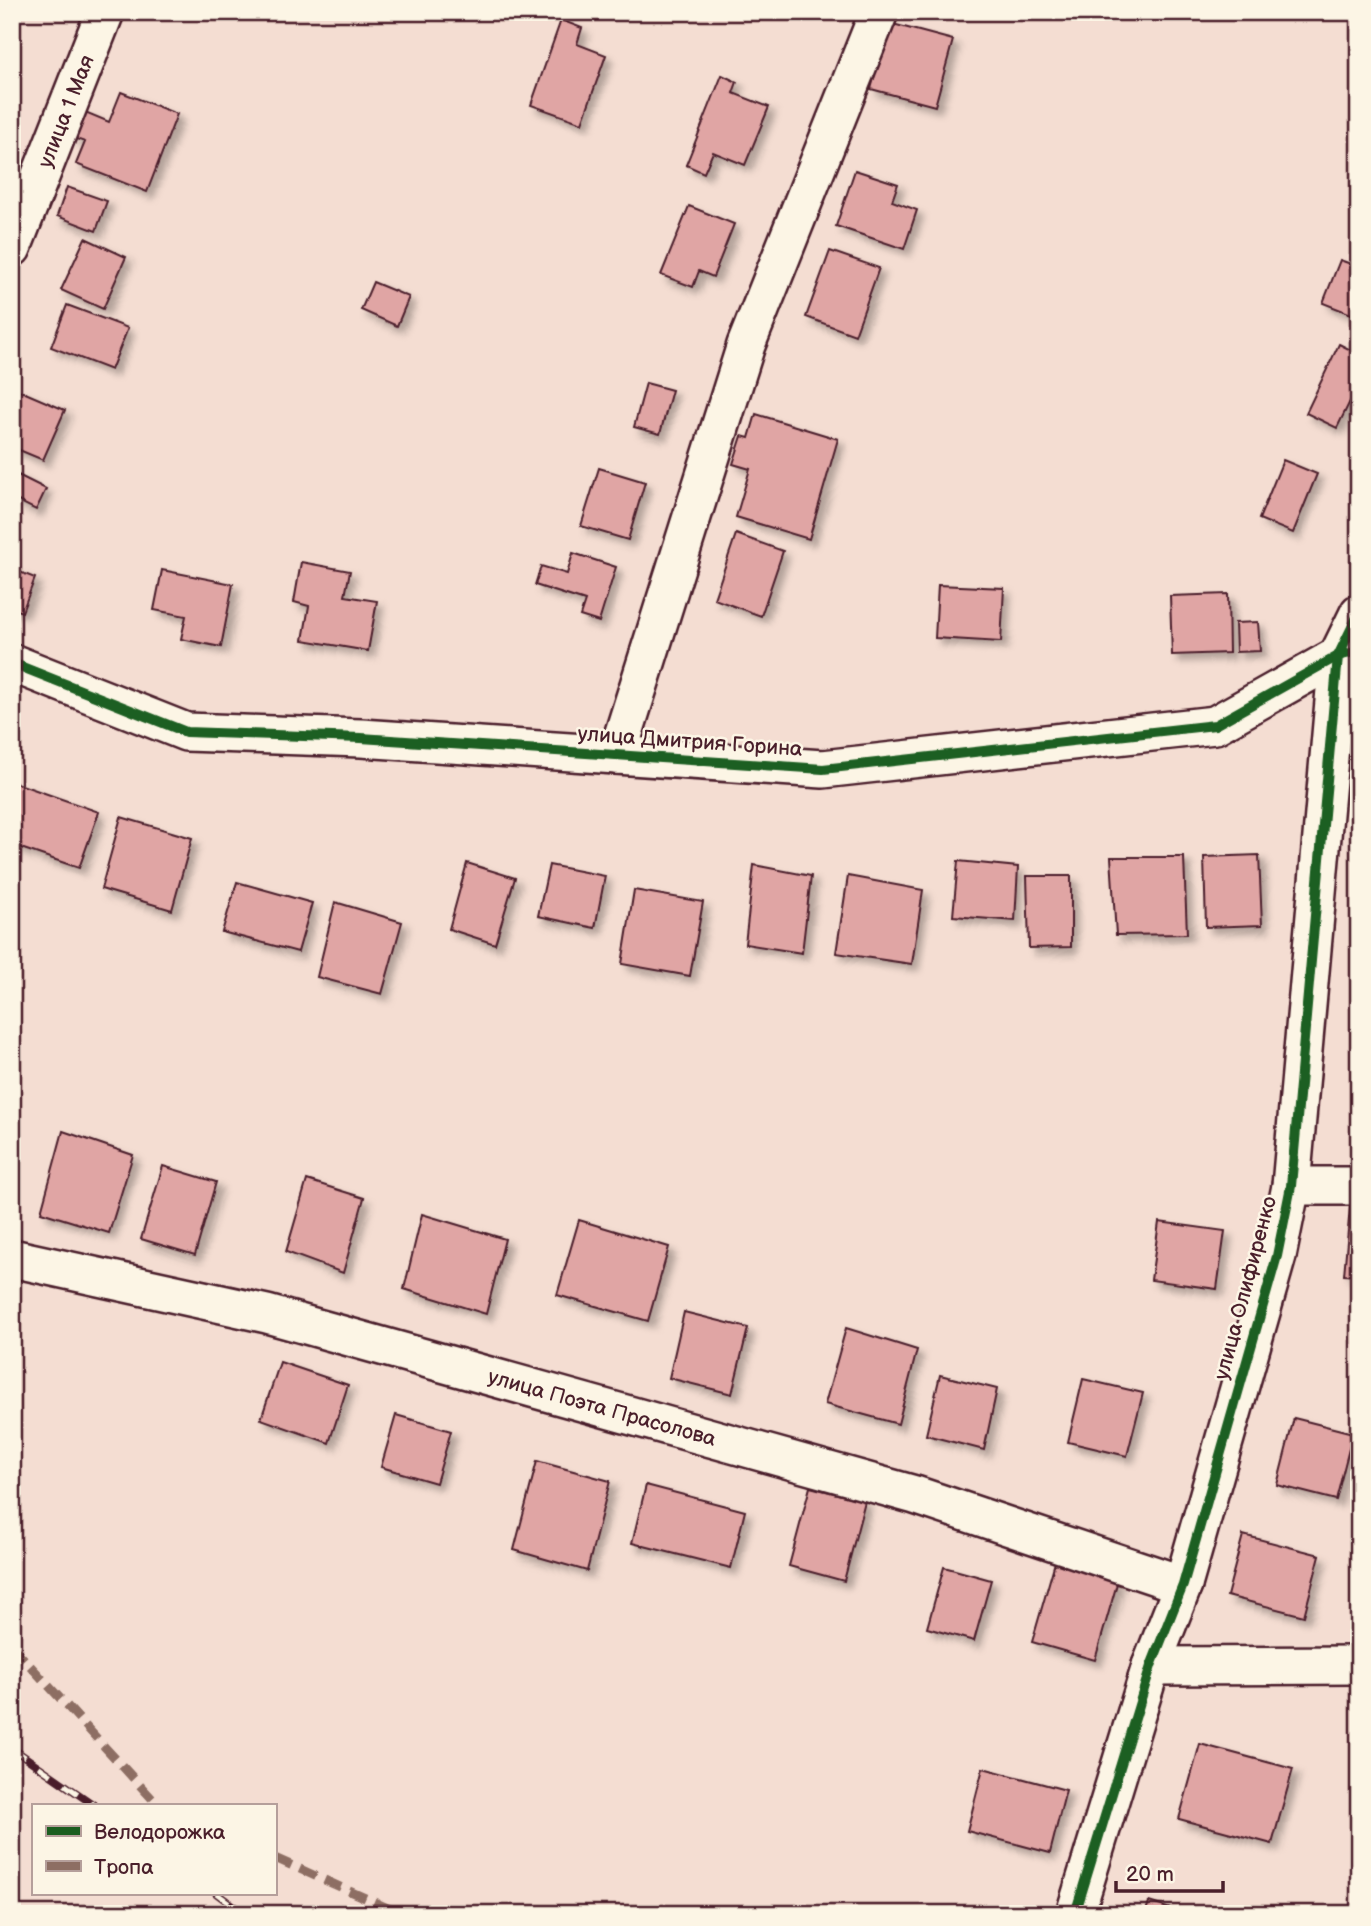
<svg xmlns="http://www.w3.org/2000/svg" width="1371" height="1926" viewBox="0 0 1371 1926" font-family="'Balsamiq Sans',sans-serif">
<style>
.building{fill:#e0a5a4;stroke:#4a1f2b;stroke-width:2;filter:url(#shadow)}
.lines{fill:none;stroke-linecap:round;stroke-linejoin:round}
.minor-casing{stroke:#4a1f2b;stroke-width:42}
.minor{stroke:#fcf5e5;stroke-width:37}
.rail-casing{stroke:#4a1f2b;stroke-width:8}
.rail{stroke:#fcf5e5;stroke-width:5;stroke-dasharray:16;stroke-linecap:butt}
.quiet{stroke:#8d6e63;stroke-width:9;stroke-dasharray:18 9;stroke-linecap:butt}
.cycleway-casing{stroke:#fcf5e5;stroke-width:15}
.cycleway{stroke:#1b5e20;stroke-width:10}
.labels{text-anchor:middle;stroke-width:5;stroke-linejoin:round;paint-order:stroke}
.street-label{font-size:21px;fill:#4a1f2b;stroke:#fcf5e5}
</style>
<defs>
<filter id="shadow"><feDropShadow dx="6" dy="6" stdDeviation="3.5" flood-color="#0004"/></filter>
</defs>
<rect width="100%" height="100%" fill="#f4ddd2"/>
<filter id="ink" filterUnits="userSpaceOnUse"><feTurbulence type="fractalNoise" baseFrequency=".0143" numOctaves="2"/><feDisplacementMap in="SourceGraphic" scale="14" xChannelSelector="R" yChannelSelector="G"/><feConvolveMatrix kernelMatrix="1 2 1 2 8 2 1 2 1" color-interpolation-filters="sRGB"/></filter>
<g filter="url(#ink)">
<!-- building -->
<g class="building">
<polygon points="561,20 582,28 577,44 606,55 582,123 531,105"/>
<polygon points="889,23 953,40 935,106 871,89"/>
<polygon points="722,75 737,82 733,93 769,107 745,165 713,152 704,173 686,165"/>
<polygon points="121,92 177,114 147,192 76,164 85,142 73,138 83,111 109,122"/>
<polygon points="855,170 898,184 892,201 917,210 904,249 836,226"/>
<polygon points="67,187 107,201 96,231 57,216"/>
<polygon points="689,206 734,224 713,277 699,271 693,287 661,275"/>
<polygon points="85,238 126,257 103,309 61,290"/>
<polygon points="830,251 879,268 855,335 806,317"/>
<polygon points="1340,260 1359,267 1359,317 1323,303"/>
<polygon points="373,282 409,297 397,326 361,310"/>
<polygon points="67,305 128,328 111,370 51,347"/>
<polygon points="1339,344 1359,354 1359,383 1337,428 1306,413"/>
<polygon points="646,383 672,390 660,434 634,427"/>
<polygon points="16,389 65,410 43,460 12,447 12,398"/>
<polygon points="756,414 838,439 809,539 736,517 750,469 733,464 742,436 749,438"/>
<polygon points="1283,460 1317,474 1293,533 1259,519"/>
<polygon points="599,468 645,482 628,540 581,526"/>
<polygon points="18,475 46,489 36,510 12,498 12,487"/>
<polygon points="736,534 783,551 761,616 714,599"/>
<polygon points="573,553 616,567 599,622 580,616 585,601 535,585 541,566 567,574"/>
<polygon points="301,562 350,571 345,596 377,601 368,651 303,640 309,606 294,602"/>
<polygon points="12,569 35,578 22,612 12,608"/>
<polygon points="162,570 233,584 221,647 181,639 186,616 154,610"/>
<polygon points="938,585 1004,588 1001,642 935,638"/>
<polygon points="1228,594 1229,653 1172,655 1170,596"/>
<polygon points="1258,622 1260,651 1236,652 1235,623"/>
<polygon points="13,782 99,812 79,868 12,845"/>
<polygon points="121,817 192,838 172,910 101,889"/>
<polygon points="1259,855 1262,925 1206,927 1204,857"/>
<polygon points="1111,857 1184,857 1187,934 1116,935"/>
<polygon points="958,861 1018,867 1015,921 953,916"/>
<polygon points="467,863 515,878 495,944 449,929"/>
<polygon points="549,865 605,876 595,928 538,916"/>
<polygon points="754,865 811,876 802,953 745,944"/>
<polygon points="848,876 923,890 912,964 836,953"/>
<polygon points="1027,876 1071,876 1071,947 1029,948"/>
<polygon points="237,882 312,903 298,952 222,932"/>
<polygon points="634,890 703,902 690,976 622,964"/>
<polygon points="335,902 402,922 382,994 317,977"/>
<polygon points="63,1131 133,1155 109,1233 41,1212"/>
<polygon points="163,1166 216,1182 195,1255 141,1239"/>
<polygon points="307,1180 364,1198 343,1273 286,1252"/>
<polygon points="1350,1207 1359,1208 1359,1276 1344,1275"/>
<polygon points="422,1214 505,1239 486,1314 404,1289"/>
<polygon points="579,1220 669,1247 648,1321 557,1295"/>
<polygon points="1159,1222 1225,1231 1217,1289 1151,1280"/>
<polygon points="684,1312 748,1328 732,1394 669,1378"/>
<polygon points="846,1328 917,1350 898,1424 825,1404"/>
<polygon points="280,1362 348,1385 329,1443 261,1419"/>
<polygon points="940,1375 997,1389 984,1450 926,1435"/>
<polygon points="1083,1379 1143,1393 1127,1456 1068,1442"/>
<polygon points="396,1415 451,1431 436,1483 381,1467"/>
<polygon points="1294,1418 1353,1433 1336,1500 1277,1485"/>
<polygon points="537,1461 610,1481 587,1571 514,1550"/>
<polygon points="646,1485 745,1511 731,1568 632,1543"/>
<polygon points="810,1487 865,1501 844,1581 789,1566"/>
<polygon points="1243,1535 1320,1555 1304,1616 1227,1596"/>
<polygon points="1055,1562 1118,1580 1095,1660 1032,1642"/>
<polygon points="944,1567 991,1580 974,1641 927,1628"/>
<polygon points="1200,1744 1293,1769 1272,1844 1179,1819"/>
<polygon points="983,1768 1066,1790 1050,1853 967,1831"/>
<polygon points="1149,1902 1186,1914 1145,1914"/>
</g>
<g class="lines">
<defs>
<g id="minor">
<path id="s1" d="M12,248L105,12"/>
<polyline points="12,663 186,732 361,738 823,769 1215,725 1338,656 1359,651"/>
<polyline points="617,755 746,345 879,12"/>
<polyline points="1291,1186 1359,1186"/>
<path id="s2" d="M12,1258L267,1314L915,1495L1183,1585"/>
<polyline points="1151,1666 1359,1665"/>
<polyline points="1075,1914 1151,1666 1183,1585 1277,1256 1291,1186 1338,656 1359,613"/>
</g>
</defs>
<!-- minor casing -->
<use href="#minor" class="minor-casing"/>
<!-- minor -->
<use href="#minor" class="minor"/>
<defs>
<g id="rail">
<polyline points="12,1748 94,1805"/>
<polyline points="216,1893 244,1914"/>
</g>
</defs>
<!-- rail casing -->
<use href="#rail" class="rail-casing"/>
<!-- rail -->
<use href="#rail" class="rail"/>
<!-- quiet -->
<g class="quiet">
<polyline points="12,1646 158,1805"/>
<polyline points="275,1858 401,1914"/>
</g>
<defs>
<g id="cycleway">
<polyline points="12,663 186,732 361,738 823,769 1215,725 1338,656 1359,651"/>
<polyline points="1075,1914 1151,1666 1183,1585 1277,1256 1291,1186 1338,656 1359,613"/>
</g>
</defs>
<!-- cycleway casing -->
<use href="#cycleway" class="cycleway-casing"/>
<!-- cycleway -->
<use href="#cycleway" class="cycleway"/>
</g>
</g>
<g class="labels">
<!-- street labels -->
<g class="street-label">
<text dy="7" stroke="none"><textPath href="#s1" startOffset="147">улица 1 Мая</textPath></text>
<text transform="translate(690 741) rotate(4)" y="7">улица Дмитрия Горина</text>
<text transform="translate(1245 1288) rotate(-75)" y="7">улица Олифиренко</text>
<text dy="7" stroke="none"><textPath href="#s2" startOffset="609">улица Поэта Прасолова</textPath></text>
</g>
</g>
<!-- margin -->
<rect width="1371" height="1926" fill="none" stroke="#fcf5e5" stroke-width="42"/>
<rect x="21" y="21" width="1329" height="1884" fill="none" stroke="#4a1f2b" stroke-width="2.5" filter="url(#ink)"/>
<!-- legend -->
<rect x="32" y="1804" width="245" height="91" fill="#fcf5e5" stroke="#b59f9b" stroke-width="2"/>
<rect x="46" y="1826" width="35" height="10" fill="#1b5e20" stroke="#b59f9b" stroke-width="2"/>
<text x="94" y="1839" font-size="21" fill="#4a1f2b">Велодорожка</text>
<rect x="46" y="1861" width="35" height="10" fill="#8d6e63" stroke="#b59f9b" stroke-width="2"/>
<text x="94" y="1874" font-size="21" fill="#4a1f2b">Тропа</text>
<!-- scale -->
<path d="M1116 1881v10h107v-10" fill="none" stroke="#4a1f2b" stroke-width="3.5"/>
<text x="1126" y="1881" font-size="21" fill="#4a1f2b" stroke="#fcf5e5" stroke-width="5" paint-order="stroke">20 m</text>
</svg>
